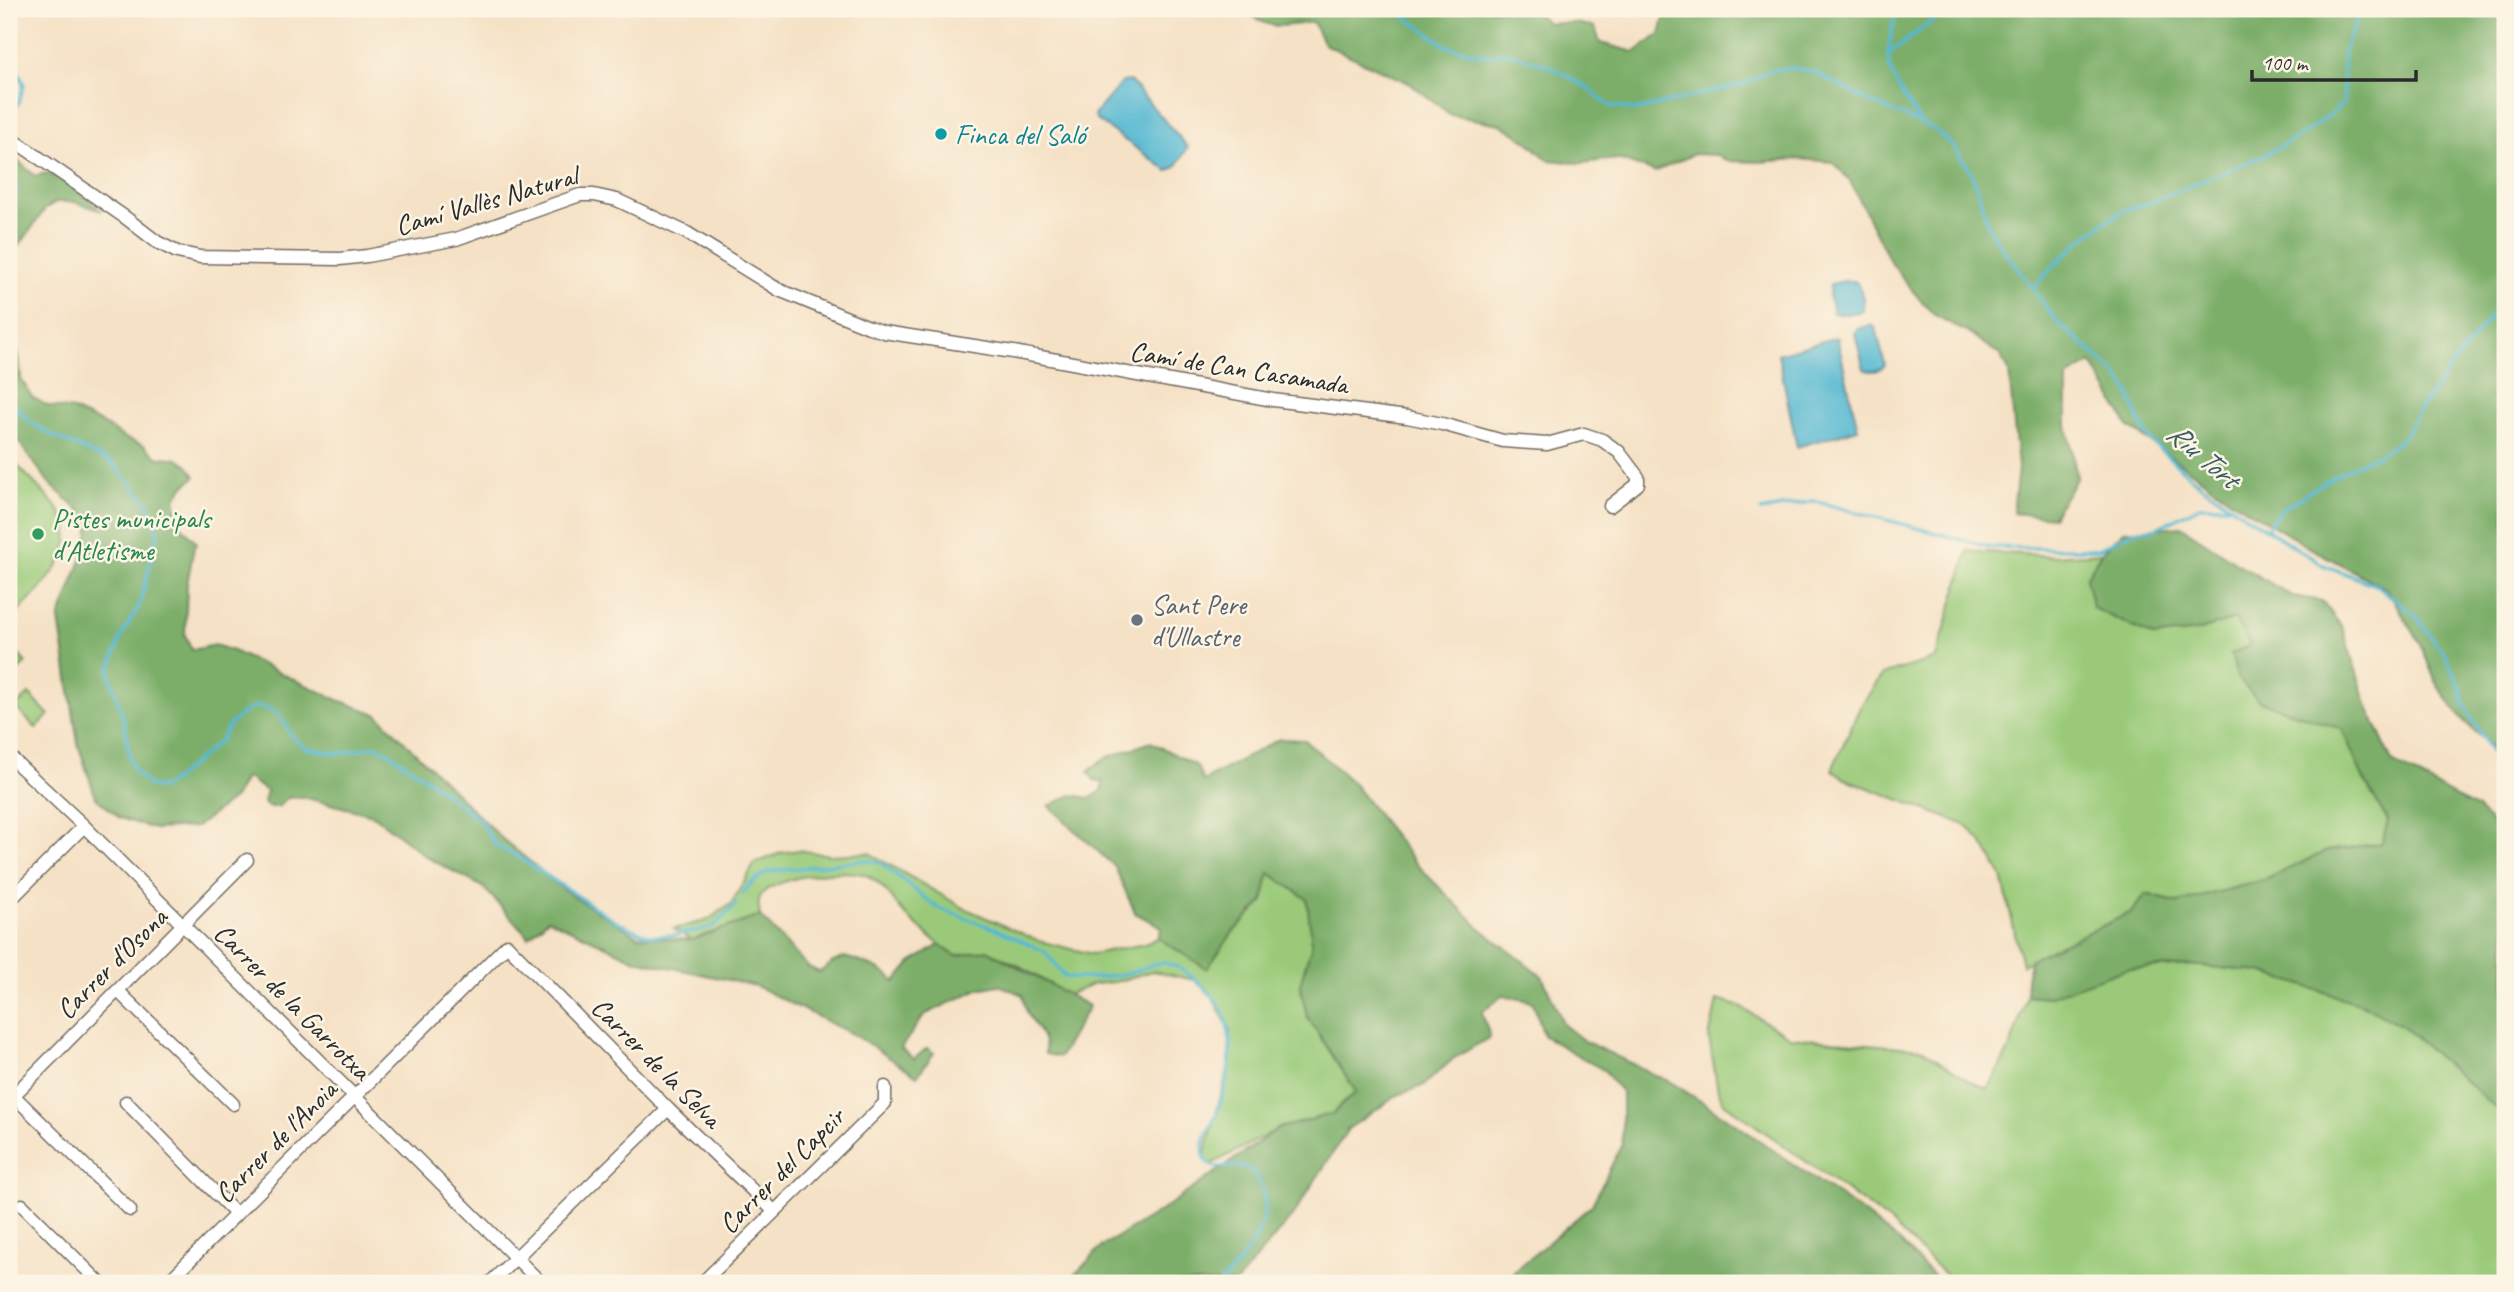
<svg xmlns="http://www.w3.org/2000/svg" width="2514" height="1292" viewBox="0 0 2514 1292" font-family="Caveat,sans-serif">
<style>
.green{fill:#9aca79;stroke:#627a52;stroke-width:2}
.forest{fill:#7bae69;stroke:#536c4a;stroke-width:2}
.water{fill:#54b8d2;stroke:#40727e;stroke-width:2}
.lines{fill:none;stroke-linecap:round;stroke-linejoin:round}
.stream{stroke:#54b8d2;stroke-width:3.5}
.minor-casing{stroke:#726b61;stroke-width:15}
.minor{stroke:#fff;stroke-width:12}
.culture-dot{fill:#0f9aa8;stroke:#fcf5e5;stroke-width:2.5}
.leisure-dot{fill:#2e9e5b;stroke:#fcf5e5;stroke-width:2.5}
.worship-dot{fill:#6b7280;stroke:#fcf5e5;stroke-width:2.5}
.labels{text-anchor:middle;stroke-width:5;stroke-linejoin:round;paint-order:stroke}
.culture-label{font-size:28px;fill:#0d838f;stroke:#fcf5e5;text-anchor:start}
.street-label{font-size:28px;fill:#2b2b2b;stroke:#fcf5e5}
.leisure-label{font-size:28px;fill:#27864d;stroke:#fcf5e5;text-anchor:start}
.worship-label{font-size:28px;fill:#5b616d;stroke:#fcf5e5;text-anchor:start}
.water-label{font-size:30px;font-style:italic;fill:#395c65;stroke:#fcf5e5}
</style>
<rect width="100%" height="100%" fill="#fcf5e5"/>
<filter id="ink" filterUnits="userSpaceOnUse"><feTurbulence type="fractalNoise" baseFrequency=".0143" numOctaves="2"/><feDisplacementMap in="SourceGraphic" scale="14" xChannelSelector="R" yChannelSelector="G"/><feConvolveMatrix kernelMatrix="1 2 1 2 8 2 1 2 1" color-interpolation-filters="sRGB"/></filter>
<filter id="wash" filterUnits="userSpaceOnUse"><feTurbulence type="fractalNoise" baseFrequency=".00686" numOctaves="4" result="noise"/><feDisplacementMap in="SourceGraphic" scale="28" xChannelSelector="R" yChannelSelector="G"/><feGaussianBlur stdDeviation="1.57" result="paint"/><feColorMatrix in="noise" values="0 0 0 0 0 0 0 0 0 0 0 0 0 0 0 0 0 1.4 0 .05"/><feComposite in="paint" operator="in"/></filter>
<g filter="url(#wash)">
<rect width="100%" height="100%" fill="#f5e1c5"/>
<!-- green -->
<g class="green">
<path d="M9,457C26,475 46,493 61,513C87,551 32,596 9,622Z"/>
<polygon points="1968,551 2055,556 2101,553 2086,578 2197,631 2235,618 2251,645 2259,701 2342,729 2363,778 2388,821 2382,844 2327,851 2267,879 2178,903 2146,894 2132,912 2022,965 2002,876 1983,844 1968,826 1843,778 1832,770 1860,707 1882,675 1936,658"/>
<polygon points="9,644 26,663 9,679"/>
<polygon points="29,694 49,715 36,728 15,707"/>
<path d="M798,850L830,855L869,853L964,908L1039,941L1092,954L1145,944L1158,938L1207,968L1233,932L1263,902L1269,872L1307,899L1312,944L1300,984L1307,1016L1356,1092L1332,1114L1279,1128L1210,1165L1204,1157L1229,1066L1230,1030L1210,993L1195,980L1152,971L1115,982L1094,984L1068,995L1020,966L987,950L956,956C936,943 919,929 902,911C892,899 883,884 868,876C849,866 774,877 761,895C757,902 759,909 760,916L691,940L674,929L708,920L731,904L755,863L781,853Z"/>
<polygon points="2190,965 2261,972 2362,1004 2403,1026 2505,1116 2505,1283 1954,1283 1889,1221 1723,1102 1718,1091 1709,1038 1717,1000 1739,1006 1790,1037 1922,1049 1968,1080 1988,1089 2010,1048 2027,995 2048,997 2126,969"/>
</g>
<!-- forest -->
<g class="forest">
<path d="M1244,9H1531L1548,23H1575L1595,27L1600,43L1635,52L1660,34L1667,9H2505V760L2462,719L2437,685L2419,641L2387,589L2310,548L2231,500L2128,426L2092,363L2067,377V425L2077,477L2053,517L2013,513L2018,468L2009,371L1999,354L1968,333L1933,314L1911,289L1890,261L1850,181L1833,162L1798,159L1759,162L1726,161L1717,155L1694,154L1655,172L1618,159L1580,163L1548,160L1527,141L1500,124L1451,115L1411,84L1324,44L1313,22C1283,26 1268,32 1244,9Z"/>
<polygon points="9,153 35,176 46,173 60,177 102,211 75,202 56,202 45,209 24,239 9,255"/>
<path d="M9,333L19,356L21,379L32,397L48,406L73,410L99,422L127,439L144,445L158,458C177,456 187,460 195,477L183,487L175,499L179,523L197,543L194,547L187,584L185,635L192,650L215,645L233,651L338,700L377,714L499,836L568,893L638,936L691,940L760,916L809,968L820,972L831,963L844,957C863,962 882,968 895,982L911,963L939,945L956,956L987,950L1089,1006L1060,1057L1045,1054C1047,1036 1034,1027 1027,1012C1025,1007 1024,1000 1023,995L999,985L978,989L924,1015L901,1048L914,1059L927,1048L934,1053L917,1076L858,1037L756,986L636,960L548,919L529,937L483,887L428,858L373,815L303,797L287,798L278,807H268L264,803L266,791L246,777L234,798L196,827L155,829L120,818L96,798L78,744L59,619L86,547L89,529L80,511L50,484L9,429Z"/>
<polygon points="2181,526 2238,564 2292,596 2322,601 2342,627 2369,710 2392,762 2476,808 2505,835 2505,878 2498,886 2505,908 2505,1116 2403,1026 2362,1004 2261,972 2190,965 2127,969 2048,997 2027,995 2026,977 2031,959 2132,912 2146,894 2178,903 2267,879 2327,851 2382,843 2388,821 2363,778 2342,729 2259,701 2238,679 2231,654 2250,645 2235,619 2197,631 2154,637 2093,608 2086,578 2101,553 2124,531"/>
<polygon points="1279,739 1305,740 1353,783 1418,866 1481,929 1542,976 1564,1025 1584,1041 1672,1083 1730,1120 1859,1210 1901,1243 1940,1283 1501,1283 1592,1205 1622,1144 1622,1094 1605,1071 1544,1036 1533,1002 1503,995 1482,1012 1490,1037 1453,1059 1423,1086 1398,1095 1348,1129 1293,1215 1236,1283 1067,1283 1101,1247 1162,1210 1279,1128 1332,1114 1356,1092 1307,1016 1300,984 1312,944 1307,899 1269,873 1263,901 1233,932 1207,969 1158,938 1162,927 1135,913 1115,867 1049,806 1071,795 1090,798 1102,791 1103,782 1094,780 1088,772 1103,759 1151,742 1197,766 1203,781"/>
</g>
<!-- water -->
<g class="water">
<polygon points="1130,81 1188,147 1176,167 1168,171 1097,120 1094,115 1122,82"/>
<path d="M1845,281H1855C1863,290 1864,300 1863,311L1846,314L1833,313L1829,295L1830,284Z"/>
<path d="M1871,325L1876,328L1885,365C1879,371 1872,373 1864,369L1855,333L1857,329Z"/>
<polygon points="1837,337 1858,429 1797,447 1778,354"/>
</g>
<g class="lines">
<!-- stream -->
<g class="stream">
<polyline points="1395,9 1446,46 1488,56 1505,52 1550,66 1588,88 1610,106 1637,110 1744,84 1772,70 1795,68 1814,72 1866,100 1934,129 1953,146 1972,173 1991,233 2059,324 2115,372 2129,392 2139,421 2150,440 2195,481 2247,517 2323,565 2378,586 2416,616 2445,655 2460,687 2464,704 2491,752 2505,769"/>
<path d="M1896,9C1895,17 1887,54 1888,58C1892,82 1908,104 1921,123"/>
<polyline points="1888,55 1947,9"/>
<polyline points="9,63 19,73 24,85 18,104 9,109"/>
<polyline points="9,178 16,189 16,194 9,203"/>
<path d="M2033,288C2059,260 2087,231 2121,212C2130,206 2142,206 2151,202C2218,172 2289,154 2344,103L2343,53L2361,9"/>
<polyline points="9,399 29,421 51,435 111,462 147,502 158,531 140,604 121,637 109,672 124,721 130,760 136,773 150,786 161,788 173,781 221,740 229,725 247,710 257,706 268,708 280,716 293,738 306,748 338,754 376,746 388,752 435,785 481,821 495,845 520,858 614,920 641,933 652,936 676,935 705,929 715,925 737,903"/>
<polyline points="1761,511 1814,501 1990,547 2079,549 2099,549 2134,531 2153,530 2200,506 2229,506"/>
<polyline points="2266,530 2279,511 2334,476 2392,447 2406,434 2419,411 2455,361 2505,299"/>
<path d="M743,894L750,884L767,872L867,860L881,863L938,908L998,930L1044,951L1065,977C1086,980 1109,977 1129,973C1142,970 1155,960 1169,964C1184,968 1193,978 1204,988C1241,1019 1232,1069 1218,1110C1213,1124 1200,1140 1204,1155C1209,1176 1231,1162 1245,1167C1251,1170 1256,1176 1259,1182C1279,1217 1244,1260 1220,1283"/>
</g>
</g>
</g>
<g filter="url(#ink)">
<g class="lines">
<defs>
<g id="minor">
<polyline points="9,137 126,218 157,242 177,252 200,257 340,259 367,256 456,239 580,195 594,195 617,200 687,233 779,290 869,327 884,332 1013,352 1273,400 1407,417 1442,424 1503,441 1547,444 1584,434 1602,440 1619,452 1638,477 1638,484 1610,506"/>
<polyline points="9,756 84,826 541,1283"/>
<polyline points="9,901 84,826"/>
<polyline points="118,991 233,1104"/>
<polyline points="13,1095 130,1210"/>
<polyline points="9,1100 247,860"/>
<polyline points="126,1102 236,1214"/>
<polyline points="22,1205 100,1283"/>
<polyline points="167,1283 507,945 668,1109 774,1211"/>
<polyline points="490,1283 668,1109"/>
<polyline points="702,1283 885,1103 885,1087"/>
</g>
</defs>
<!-- minor casing -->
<use href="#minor" class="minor-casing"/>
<!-- minor -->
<use href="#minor" class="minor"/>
</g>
</g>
<!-- markers -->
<circle class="culture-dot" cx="941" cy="134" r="7"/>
<circle class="leisure-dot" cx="38" cy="534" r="7"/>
<circle class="worship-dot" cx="1137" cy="620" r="7"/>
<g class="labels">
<!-- culture labels -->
<g class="culture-label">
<text x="955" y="144">Finca del Saló</text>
</g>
<!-- street labels -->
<g class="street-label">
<text transform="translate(486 200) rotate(-16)" y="10">Camí Vallès Natural</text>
<text transform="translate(1239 367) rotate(9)" y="10">Camí de Can Casamada</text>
<text transform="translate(111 963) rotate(-45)" y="10">Carrer d'Osona</text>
<text transform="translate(293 1001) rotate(45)" y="10">Carrer de la Garrotxa</text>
<text transform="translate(657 1062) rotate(45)" y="10">Carrer de la Selva</text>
<text transform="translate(275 1141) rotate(-45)" y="10">Carrer de l'Anoia</text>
<text transform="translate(781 1170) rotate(-45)" y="10">Carrer del Capcir</text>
</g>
<!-- leisure labels -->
<g class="leisure-label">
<text x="52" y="528">Pistes municipals<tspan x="52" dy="32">d'Atletisme</tspan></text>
</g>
<!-- worship labels -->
<g class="worship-label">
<text x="1151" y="614">Sant Pere<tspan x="1151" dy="32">d'Ullastre</tspan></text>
</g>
<!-- water labels -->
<g class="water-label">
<text transform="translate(2203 455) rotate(40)" y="10">Riu Tort</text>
</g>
</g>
<!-- margin -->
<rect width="2514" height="1292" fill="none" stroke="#fcf5e5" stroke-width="35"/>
<!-- scale -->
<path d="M2252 70v10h164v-10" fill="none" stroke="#2b2b2b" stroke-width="3.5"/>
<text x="2262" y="70" font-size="21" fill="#2b2b2b" stroke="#fcf5e5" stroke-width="5" paint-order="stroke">100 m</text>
</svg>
